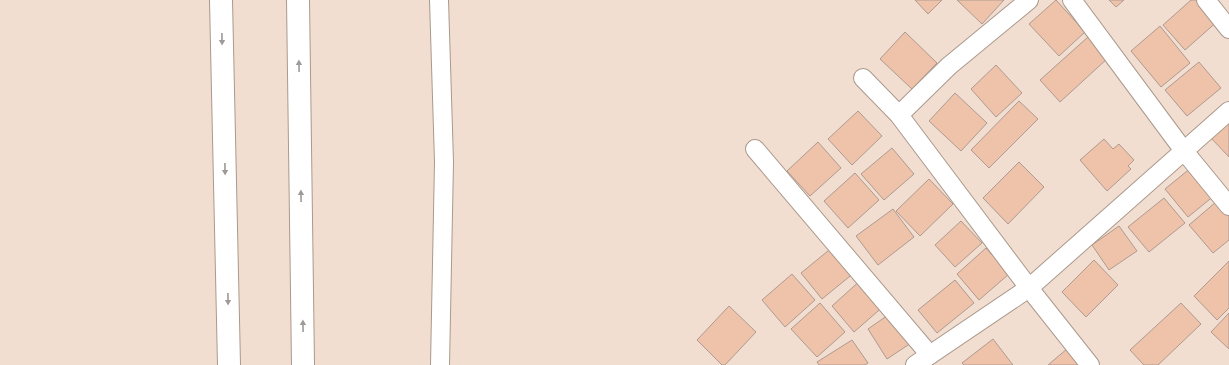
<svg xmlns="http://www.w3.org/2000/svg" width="1229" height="365" viewBox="0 0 1229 365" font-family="'Space Grotesk',sans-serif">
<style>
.building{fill:#efc2aa;stroke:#ae9a90}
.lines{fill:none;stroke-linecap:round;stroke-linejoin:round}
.minor-casing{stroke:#ab998c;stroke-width:20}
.motorway-casing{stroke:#ab998c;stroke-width:24}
.minor{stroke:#fff;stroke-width:18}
.motorway{stroke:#fff;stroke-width:22}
.oneway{fill:#9d9a98}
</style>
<rect width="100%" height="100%" fill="#f1ded1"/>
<!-- building -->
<g class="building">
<polygon points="915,0 942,0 928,14"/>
<polygon points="957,0 1004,0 982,24"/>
<polygon points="1056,0 1085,32 1059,56 1029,24"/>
<polygon points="1109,0 1124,0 1116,7"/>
<polygon points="1191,0 1203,0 1220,19 1185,50 1163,25"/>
<polygon points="1160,26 1190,63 1161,87 1131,51"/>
<polygon points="905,32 937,63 912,89 880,59"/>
<polygon points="1088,37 1108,58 1060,102 1040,80"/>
<polygon points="1199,62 1221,88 1187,116 1165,90"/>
<polygon points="996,65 1022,93 996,117 971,89"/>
<polygon points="955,93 987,123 961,151 929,121"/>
<polygon points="1019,101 1038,119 989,168 971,150"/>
<polygon points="858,111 882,136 852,165 828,139"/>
<polygon points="1229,121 1229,157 1211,138"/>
<polygon points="1104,139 1113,149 1119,144 1134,160 1128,166 1131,169 1107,191 1080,160"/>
<polygon points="818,142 841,168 810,196 787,171"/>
<polygon points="892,148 914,174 884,200 861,174"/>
<polygon points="1019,162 1044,187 1008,224 983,198"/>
<polygon points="1192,167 1215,195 1188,217 1165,189"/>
<polygon points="855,173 879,200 848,228 824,201"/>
<polygon points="929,179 953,204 920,236 896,211"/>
<polygon points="1223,196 1229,203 1229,240 1213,253 1189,225"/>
<polygon points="1164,198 1185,223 1149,252 1128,227"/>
<polygon points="893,209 914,237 878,265 856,236"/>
<polygon points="961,221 982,243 955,267 935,245"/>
<polygon points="1119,226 1137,251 1109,270 1092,245"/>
<polygon points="834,246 855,272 822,299 801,273"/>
<polygon points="986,248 1009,274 979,300 957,274"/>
<polygon points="1094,260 1118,285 1086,317 1062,292"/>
<polygon points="1229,261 1229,308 1217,320 1194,296"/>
<polygon points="792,274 815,300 785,327 762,300"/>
<polygon points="863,278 886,304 854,332 832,306"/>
<polygon points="955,280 974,303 937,333 918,310"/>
<polygon points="820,303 845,332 817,357 791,329"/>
<polygon points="1181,303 1201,324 1158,365 1144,365 1130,350"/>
<polygon points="729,306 756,332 725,365 722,365 697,340"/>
<polygon points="891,313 911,343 887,359 868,329"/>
<polygon points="1229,313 1229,349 1211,332"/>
<polygon points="993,339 1013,365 964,365 962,363"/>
<polygon points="852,340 868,363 865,365 819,365 817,362"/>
<polygon points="1068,348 1082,365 1048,365"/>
</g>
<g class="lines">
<defs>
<g id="minor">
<polyline points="439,0 444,162 440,365"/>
<polyline points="1072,0 1184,151 1229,206"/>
<polyline points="1206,0 1229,29"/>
<polyline points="863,78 899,115 1029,288 1090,365"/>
<polyline points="899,115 949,66 1029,0"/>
<polyline points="755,149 930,355"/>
<polyline points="915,365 1029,288 1229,111"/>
</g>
<g id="motorway">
<polyline points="221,0 229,365"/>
<polyline points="298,0 303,365"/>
</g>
</defs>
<!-- minor casing -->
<use href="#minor" class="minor-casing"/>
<!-- motorway casing -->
<use href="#motorway" class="motorway-casing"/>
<!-- minor -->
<use href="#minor" class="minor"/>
<!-- motorway -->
<use href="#motorway" class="motorway"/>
</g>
<!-- one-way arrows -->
<defs><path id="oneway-solid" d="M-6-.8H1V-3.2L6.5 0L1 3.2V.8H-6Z"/></defs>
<g class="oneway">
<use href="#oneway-solid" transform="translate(222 39) rotate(89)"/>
<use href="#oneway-solid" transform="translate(299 66) rotate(-91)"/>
<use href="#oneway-solid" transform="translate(225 169) rotate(89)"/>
<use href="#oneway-solid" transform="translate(301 196) rotate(-91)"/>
<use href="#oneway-solid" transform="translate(228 299) rotate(89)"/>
<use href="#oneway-solid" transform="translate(303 326) rotate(-91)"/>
</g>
</svg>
